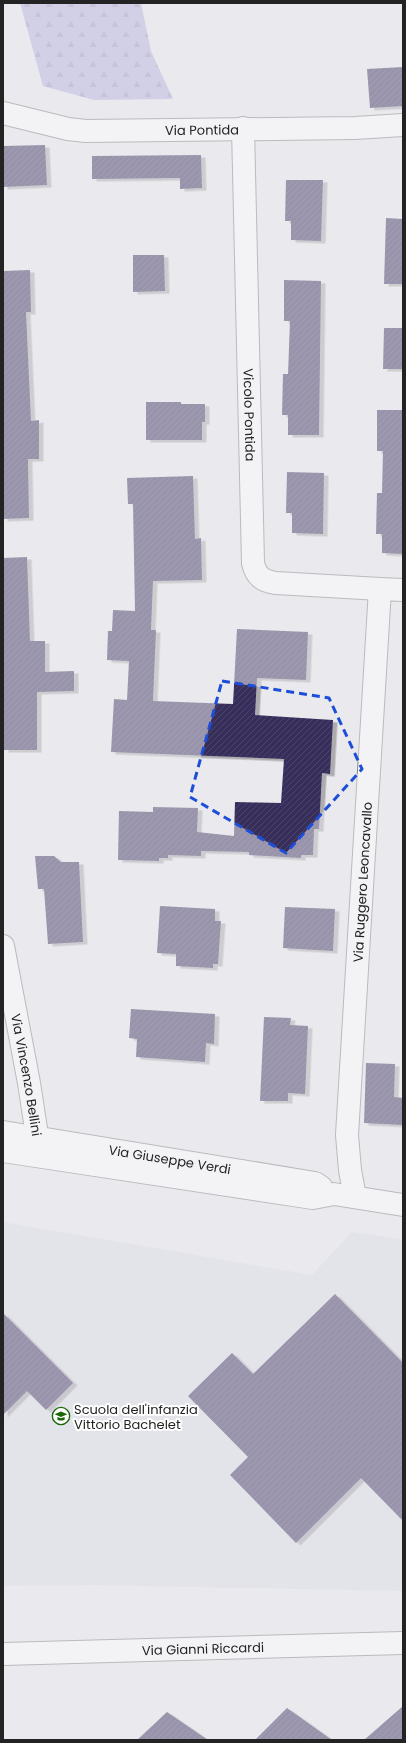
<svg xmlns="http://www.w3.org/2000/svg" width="406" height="1743" viewBox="0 0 406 1743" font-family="Poppins,sans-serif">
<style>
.built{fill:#dcdbe7}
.forest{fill:url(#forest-firs)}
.building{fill:url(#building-hatch);filter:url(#shadow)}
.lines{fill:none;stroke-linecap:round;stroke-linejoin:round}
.minor-casing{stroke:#838386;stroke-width:24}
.tertiary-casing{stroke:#838386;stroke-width:24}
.minor{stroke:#fff;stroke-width:22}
.tertiary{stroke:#fff;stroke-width:22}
.marked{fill:none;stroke:#1d4ed8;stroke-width:3;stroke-dasharray:8 5;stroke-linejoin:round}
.labels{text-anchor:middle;stroke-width:4;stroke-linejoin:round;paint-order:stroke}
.street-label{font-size:13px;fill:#232324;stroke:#fff}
.poi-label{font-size:13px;fill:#232324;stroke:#fff;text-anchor:start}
</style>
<defs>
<pattern id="forest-firs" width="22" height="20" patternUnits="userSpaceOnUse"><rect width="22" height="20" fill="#b7b1e1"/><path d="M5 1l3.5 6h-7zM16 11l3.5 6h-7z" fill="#9d98c1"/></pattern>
<pattern id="building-hatch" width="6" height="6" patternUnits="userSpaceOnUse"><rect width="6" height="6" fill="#372f5b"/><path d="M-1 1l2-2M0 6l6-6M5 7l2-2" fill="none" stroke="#4b446a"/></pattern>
<filter id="shadow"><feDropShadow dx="4.5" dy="2.5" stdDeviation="0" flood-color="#0004"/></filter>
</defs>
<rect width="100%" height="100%" fill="#eae9ed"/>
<!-- built -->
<polygon class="built" points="3,1222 312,1275 352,1232 403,1240 403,1591 94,1585 3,1586"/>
<!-- forest -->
<polygon class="forest" points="20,3 141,3 151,51 173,99 94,100 43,86"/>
<!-- building -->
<g class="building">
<polygon points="403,67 403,106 370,108 367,69"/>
<polygon points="45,145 47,185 3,187 3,146"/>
<polygon points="201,155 202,188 180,189 180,178 92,179 92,156"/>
<polygon points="286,180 323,180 321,241 291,240 291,221 285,221"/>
<polygon points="386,218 403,219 403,284 384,284"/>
<polygon points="133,255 164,255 165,291 133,292"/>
<polygon points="30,270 31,312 26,312 31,421 39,420 39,459 28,459 29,518 3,519 3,271"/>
<polygon points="284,280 321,281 319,435 288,435 288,415 282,415 283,374 288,374 290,321 284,321"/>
<polygon points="384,328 403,328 403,369 383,369"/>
<polygon points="146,402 181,402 181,404 205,404 205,422 202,422 202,440 146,440"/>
<polygon points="377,410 403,410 403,554 382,553 382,534 376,534 377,493 382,493 383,451 377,451"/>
<polygon points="287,472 324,473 323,534 292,533 292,513 286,513"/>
<polygon points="193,476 195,539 201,538 202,580 153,581 151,630 156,630 153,701 233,704 237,629 308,632 306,680 257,678 255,715 333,720 330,774 322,773 319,829 314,829 313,855 301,855 301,858 249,855 249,852 201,851 201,856 168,855 168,858 159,858 159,861 118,860 119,811 153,812 153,807 198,808 197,832 234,836 235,802 281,803 284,759 111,752 114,699 127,700 129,661 107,660 108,631 112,631 113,610 135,611 133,504 128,504 127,478"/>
<polygon points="27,557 30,641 45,641 45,672 74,671 74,691 37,692 37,750 4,750 3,558"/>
<polygon points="35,856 54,856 61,862 79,862 83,942 48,944 44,889 38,889"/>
<polygon points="160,906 215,909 215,921 221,921 218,964 213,964 213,968 176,966 176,954 157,953"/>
<polygon points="285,907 335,909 333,951 283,948"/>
<polygon points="131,1009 215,1014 214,1044 206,1043 205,1062 136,1057 137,1039 129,1038"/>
<polygon points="264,1017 291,1018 290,1025 308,1026 305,1094 288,1093 288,1101 260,1101"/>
<polygon points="366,1063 395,1064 394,1097 403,1098 403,1125 364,1123"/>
<polygon points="335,1294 403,1363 403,1521 361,1478 296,1543 230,1475 248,1457 188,1396 232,1353 253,1374"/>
<polygon points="3,1313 73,1383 46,1410 27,1391 3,1415"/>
<polygon points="403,1706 403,1740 364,1740"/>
<polygon points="287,1708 332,1740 255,1740"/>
<polygon points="167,1712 208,1740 137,1740"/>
</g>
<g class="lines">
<defs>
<g id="minor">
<path id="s1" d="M3,113L68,129L86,131L355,128L403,125"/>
<path id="s2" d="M243,128L253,563C256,576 262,581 276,583L380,589"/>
<path id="s3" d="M3,946L29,1083L40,1155"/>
<path id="s4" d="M355,1197L350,1170L347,1135L380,589L403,590"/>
<path id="s5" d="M3,1654L403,1643"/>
</g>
<g id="tertiary">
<path id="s6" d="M3,1132L315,1183L321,1187"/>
<polyline points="3,1151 313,1198 334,1194 403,1205"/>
</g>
</defs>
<!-- minor casing -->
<use href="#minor" class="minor-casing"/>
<!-- tertiary casing -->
<use href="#tertiary" class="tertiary-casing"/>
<!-- minor -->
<use href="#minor" class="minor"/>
<!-- tertiary -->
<use href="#tertiary" class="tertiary"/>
</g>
<!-- marked area -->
<path d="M0 0H406V1743H0ZM222,681L329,698L362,769L286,853L190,797Z" fill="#eae9ed" fill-opacity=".55" fill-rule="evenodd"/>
<path class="marked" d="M222,681L329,698L362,769L286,853L190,797Z"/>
<!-- icons -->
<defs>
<symbol id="school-ring" viewBox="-11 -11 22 22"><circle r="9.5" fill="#fff" stroke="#1b6704" stroke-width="1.5"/><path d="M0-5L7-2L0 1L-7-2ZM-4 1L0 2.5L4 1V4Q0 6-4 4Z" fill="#1b6704"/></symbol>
</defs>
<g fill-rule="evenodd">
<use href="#school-ring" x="51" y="1406" width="20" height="20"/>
</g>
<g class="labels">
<!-- street labels -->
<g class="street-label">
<text dy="5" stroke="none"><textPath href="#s1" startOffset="201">Via Pontida</textPath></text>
<text dy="5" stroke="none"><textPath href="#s2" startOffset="287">Vicolo Pontida</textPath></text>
<text dy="5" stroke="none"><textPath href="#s4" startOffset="316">Via Ruggero Leoncavallo</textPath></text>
<text dy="5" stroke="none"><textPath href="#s3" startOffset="131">Via Vincenzo Bellini</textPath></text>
<text dy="5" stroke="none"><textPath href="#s6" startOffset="169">Via Giuseppe Verdi</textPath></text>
<text dy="5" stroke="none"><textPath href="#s5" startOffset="200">Via Gianni Riccardi</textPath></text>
</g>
<!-- poi labels -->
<g class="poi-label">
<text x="74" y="1414">Scuola dell'infanzia<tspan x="74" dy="15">Vittorio Bachelet</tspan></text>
</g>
</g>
<!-- border -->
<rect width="406" height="1743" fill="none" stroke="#232324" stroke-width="8"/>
</svg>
